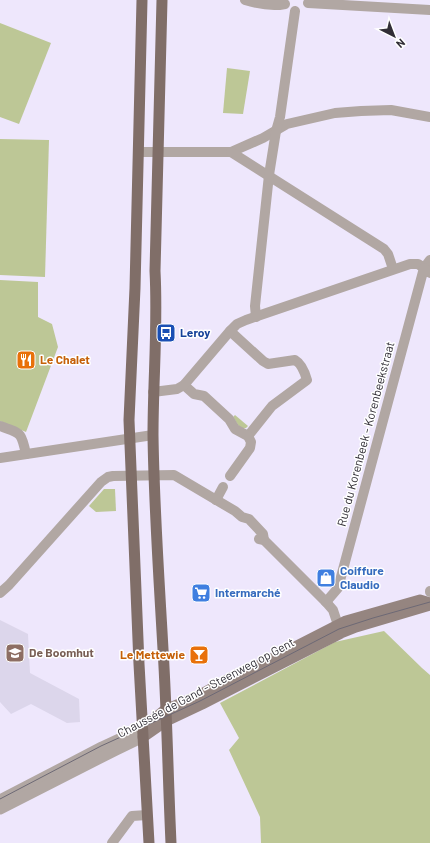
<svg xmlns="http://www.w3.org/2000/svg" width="430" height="843" viewBox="0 0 430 843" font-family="Barlow,sans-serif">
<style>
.education{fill:#dcd6eb}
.green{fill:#bdc796}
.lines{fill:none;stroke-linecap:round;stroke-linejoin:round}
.minor{stroke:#b1a7a3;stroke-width:10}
.tertiary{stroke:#b1a7a3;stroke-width:11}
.secondary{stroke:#958580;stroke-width:11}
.primary{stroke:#806e68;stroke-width:11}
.tram{stroke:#6d6975;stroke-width:1}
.labels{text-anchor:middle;stroke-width:3;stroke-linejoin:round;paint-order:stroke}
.transit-label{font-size:12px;font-weight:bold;fill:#164399;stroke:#fff;text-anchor:start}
.food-label{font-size:12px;font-weight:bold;fill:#c56008;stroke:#fff;text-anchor:start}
.street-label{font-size:12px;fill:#312e36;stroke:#fff}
.shop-label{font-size:12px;font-weight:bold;fill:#366cbe;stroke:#fff;text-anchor:start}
.education-label{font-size:12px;font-weight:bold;fill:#785e54;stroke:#fff;text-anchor:start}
</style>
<rect width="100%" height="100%" fill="#eee7fc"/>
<!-- education -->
<polygon class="education" points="0,620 28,634 30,673 79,699 80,722 67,723 31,704 11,714 0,702"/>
<!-- green -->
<g class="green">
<polygon points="0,23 51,43 19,124 0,117"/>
<polygon points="227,68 250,71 243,114 223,113"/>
<polygon points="0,139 49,140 45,277 0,275"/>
<polygon points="0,280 38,282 38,317 52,324 58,347 26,432 0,421"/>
<polygon points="235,415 248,426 246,428 240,428 233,417"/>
<polygon points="104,489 115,489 116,511 96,512 89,506"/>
<polygon points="384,631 422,668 430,675 430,843 261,843 260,817 229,750 239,738 220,703 335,642"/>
</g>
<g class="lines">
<!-- minor -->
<g class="minor">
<path d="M245,0C258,4 271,7 285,4"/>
<polyline points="308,3 430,10"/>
<polyline points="138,152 231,152 263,138 287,124 335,113 361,111 391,110 430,117"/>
<polyline points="231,152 384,249 388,254 393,269"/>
<polyline points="256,317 255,306 269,175 276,131 280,117 295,11"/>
<path d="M230,331L263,361L268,364L295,360C302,364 305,373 307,380L272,406L248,436"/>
<polyline points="184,385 194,394 204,396 229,419 235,429 248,436 251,442 250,448 230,476"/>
<polyline points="153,392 177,389 184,385 230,331 237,324 246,320 410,264 418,264 424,268 430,260"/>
<path d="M0,426C21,434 21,431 26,454"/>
<polyline points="0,458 153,435"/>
<polyline points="216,500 223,487"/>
<polyline points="259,539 264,540 326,602 333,610 340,631"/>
<polyline points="430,591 430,592"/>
<polyline points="0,593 9,585 101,482 108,477 113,476 174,475 235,511 242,517 249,519 263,534 264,540"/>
<polyline points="326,602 338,588 424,268 430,273"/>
<polyline points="112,843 132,816 147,815"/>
</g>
<!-- tertiary -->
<g class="tertiary">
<polyline points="0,800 102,747 143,728"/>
<polyline points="0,809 116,750 143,737"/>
</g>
<!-- secondary -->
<g class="secondary">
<polyline points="143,728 165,710 198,696 236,675 246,672 346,621 420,600 430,603"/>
<polyline points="143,737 166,721 202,704 341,633 356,627 430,605"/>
</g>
<!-- primary -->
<g class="primary">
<polyline points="142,0 135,288 129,420 139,664 149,843"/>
<path d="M162,0L155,271C158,326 153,380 153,435C154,507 159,578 163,649C167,714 168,779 171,843"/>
</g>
<!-- tram -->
<polyline class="tram" points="0,799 101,746 200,701 339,629 373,618 430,602"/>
</g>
<!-- icons -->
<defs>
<symbol id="bus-square" viewBox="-11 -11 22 22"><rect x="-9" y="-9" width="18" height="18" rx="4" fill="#1a4fb4" stroke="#fff"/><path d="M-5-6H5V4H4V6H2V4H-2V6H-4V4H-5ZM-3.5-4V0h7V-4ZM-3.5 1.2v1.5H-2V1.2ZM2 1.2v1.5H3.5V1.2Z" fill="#fff"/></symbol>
<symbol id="restaurant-square" viewBox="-11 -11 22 22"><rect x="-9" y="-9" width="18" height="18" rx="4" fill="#e8710a" stroke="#fff"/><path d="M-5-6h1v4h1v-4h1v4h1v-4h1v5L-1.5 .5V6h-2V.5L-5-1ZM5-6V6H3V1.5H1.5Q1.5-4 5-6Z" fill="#fff"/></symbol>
<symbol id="shop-square" viewBox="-11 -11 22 22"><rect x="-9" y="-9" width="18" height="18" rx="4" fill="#3f7fe0" stroke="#fff"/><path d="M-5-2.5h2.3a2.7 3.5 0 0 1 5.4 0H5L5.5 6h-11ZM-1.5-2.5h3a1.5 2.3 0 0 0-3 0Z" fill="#fff"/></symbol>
<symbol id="supermarket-square" viewBox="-11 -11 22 22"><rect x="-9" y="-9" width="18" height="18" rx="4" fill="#3f7fe0" stroke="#fff"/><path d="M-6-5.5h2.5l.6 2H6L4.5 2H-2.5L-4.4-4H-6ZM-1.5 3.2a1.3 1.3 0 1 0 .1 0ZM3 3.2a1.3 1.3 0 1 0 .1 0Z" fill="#fff"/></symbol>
<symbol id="school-square" viewBox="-11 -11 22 22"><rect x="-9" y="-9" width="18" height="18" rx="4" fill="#8d6e63" stroke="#fff"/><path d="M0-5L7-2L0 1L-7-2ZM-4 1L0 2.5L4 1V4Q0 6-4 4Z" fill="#fff"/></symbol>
<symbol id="bar-square" viewBox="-11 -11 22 22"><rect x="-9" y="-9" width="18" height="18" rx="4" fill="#e8710a" stroke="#fff"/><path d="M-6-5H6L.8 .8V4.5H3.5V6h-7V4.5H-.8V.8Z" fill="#fff"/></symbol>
</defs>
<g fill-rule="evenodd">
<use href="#bus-square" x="155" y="322" width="22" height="22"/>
<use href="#restaurant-square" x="15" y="349" width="22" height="22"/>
<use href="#shop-square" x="315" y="567" width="22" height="22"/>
<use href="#supermarket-square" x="190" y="582" width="22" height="22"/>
<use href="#school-square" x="4" y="642" width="22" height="22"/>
<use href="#bar-square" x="188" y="644" width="22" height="22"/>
</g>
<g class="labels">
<!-- transit labels -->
<g class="transit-label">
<text x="180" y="337">Leroy</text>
</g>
<!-- food labels -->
<g class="food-label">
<text x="40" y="364">Le Chalet</text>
<text x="185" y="659" text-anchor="end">Le Mettewie</text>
</g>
<!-- street labels -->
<g class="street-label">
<text transform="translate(366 434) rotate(-75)" y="4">Rue du Korenbeek - Korenbeekstraat</text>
<text transform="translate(206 688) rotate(-28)" y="4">Chaussée de Gand - Steenweg op Gent</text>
</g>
<!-- shop labels -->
<g class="shop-label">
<text x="340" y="575">Coiffure<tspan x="340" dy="14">Claudio</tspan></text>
<text x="215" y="597">Intermarché</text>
</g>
<!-- education labels -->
<g class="education-label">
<text x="29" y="657">De Boomhut</text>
</g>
</g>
<!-- north arrow -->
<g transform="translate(394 36) rotate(138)" stroke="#ffffff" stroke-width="3" paint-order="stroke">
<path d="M0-3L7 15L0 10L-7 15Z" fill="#312e36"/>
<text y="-6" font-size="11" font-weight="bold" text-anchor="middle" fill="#312e36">N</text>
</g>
</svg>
